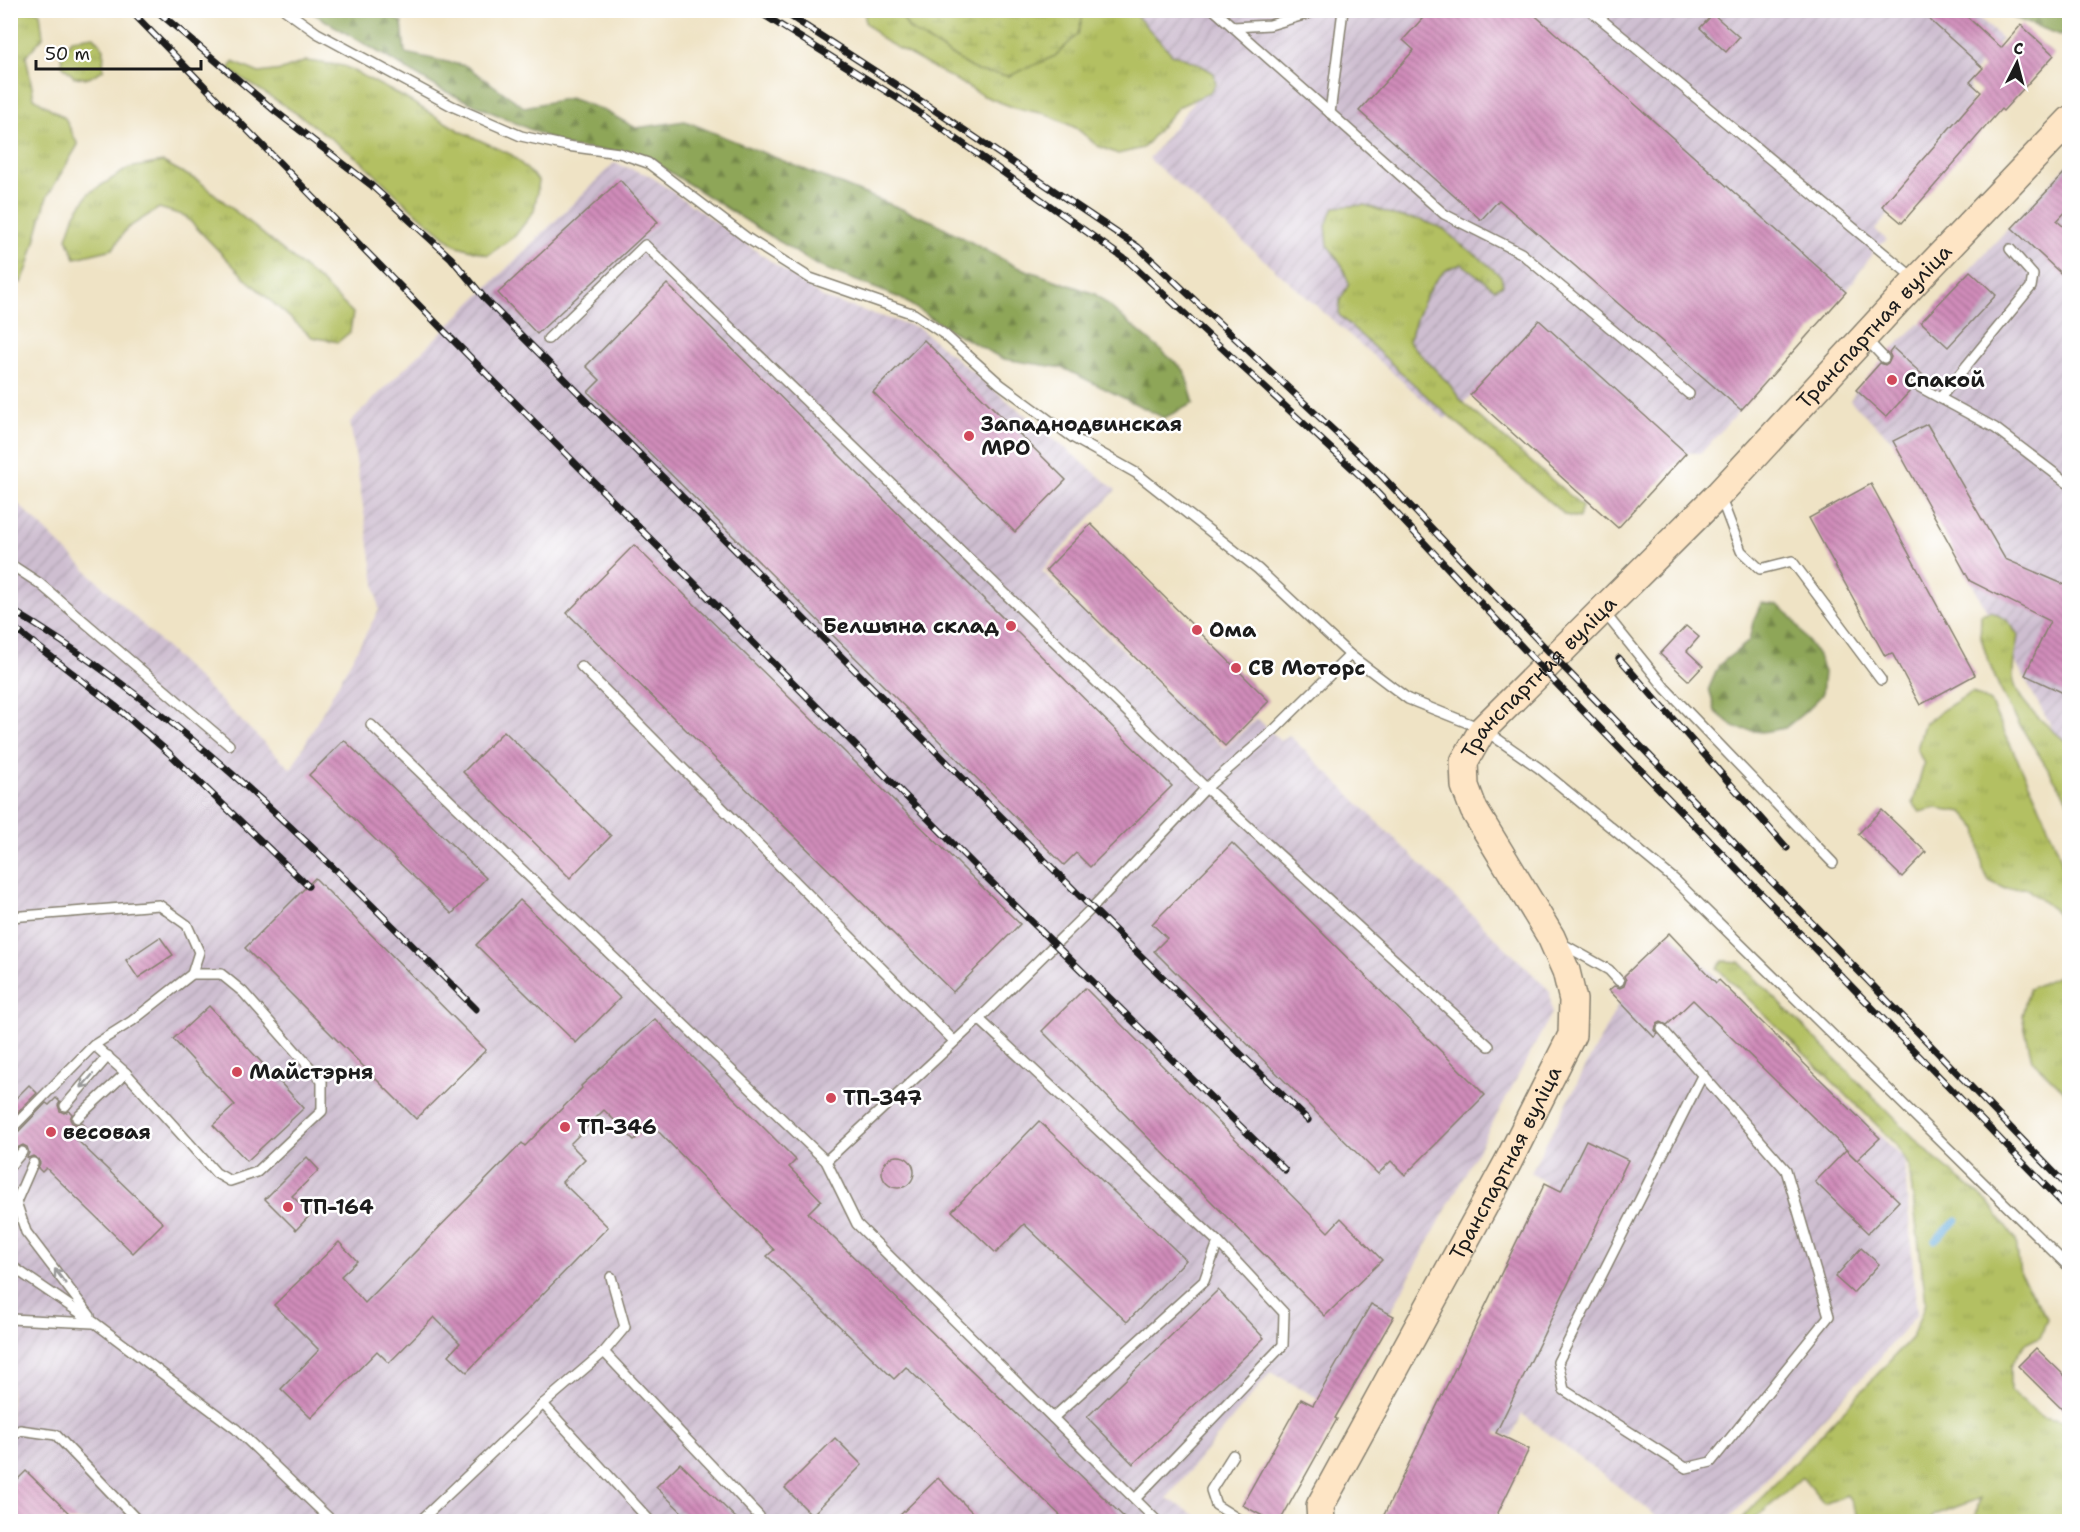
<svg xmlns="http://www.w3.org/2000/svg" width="2080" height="1532" viewBox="0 0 2080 1532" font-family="'Shantell Sans',sans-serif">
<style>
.industrial{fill:url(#industrial-furrows)}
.grass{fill:url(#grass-tufts);stroke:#686e3f;stroke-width:1.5}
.forest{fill:url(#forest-firs);stroke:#55613a;stroke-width:1.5}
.wetland{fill:url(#wetland-marsh);stroke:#686e3f;stroke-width:1.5}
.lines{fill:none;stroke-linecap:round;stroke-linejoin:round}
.stream{stroke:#65acdc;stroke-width:7}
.building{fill:url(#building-back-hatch)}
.service-casing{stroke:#868070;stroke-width:12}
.secondary-casing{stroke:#868070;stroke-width:30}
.service{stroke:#fff;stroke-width:9}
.secondary{stroke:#fee5c5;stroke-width:27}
.rail-casing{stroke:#1c1c1c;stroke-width:7}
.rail{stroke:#fff;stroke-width:4.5;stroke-dasharray:14;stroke-linecap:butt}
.oneway{stroke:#999}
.poi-dot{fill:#d1495b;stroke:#fff;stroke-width:2}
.labels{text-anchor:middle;stroke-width:5;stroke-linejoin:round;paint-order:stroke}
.street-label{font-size:21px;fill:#1c1c1c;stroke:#fff}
.poi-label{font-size:21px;font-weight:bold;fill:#1c1c1c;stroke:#fff;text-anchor:start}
</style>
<defs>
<pattern id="industrial-furrows" width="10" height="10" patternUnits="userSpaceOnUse" patternTransform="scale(1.5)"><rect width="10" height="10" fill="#cebed0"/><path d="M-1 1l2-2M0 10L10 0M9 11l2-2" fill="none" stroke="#b0a3b2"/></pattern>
<pattern id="grass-tufts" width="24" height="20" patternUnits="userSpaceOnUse" patternTransform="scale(1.5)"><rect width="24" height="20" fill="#b3c062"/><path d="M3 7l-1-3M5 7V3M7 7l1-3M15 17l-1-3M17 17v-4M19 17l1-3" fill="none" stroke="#99a454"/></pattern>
<pattern id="forest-firs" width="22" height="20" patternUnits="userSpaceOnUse" patternTransform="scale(1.5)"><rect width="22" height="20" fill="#8ea658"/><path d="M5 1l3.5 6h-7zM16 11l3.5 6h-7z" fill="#738648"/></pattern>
<pattern id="wetland-marsh" width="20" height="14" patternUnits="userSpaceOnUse" patternTransform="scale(1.5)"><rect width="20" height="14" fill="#b3c062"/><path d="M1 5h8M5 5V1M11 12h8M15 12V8" fill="none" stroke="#99a454"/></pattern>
<pattern id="building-back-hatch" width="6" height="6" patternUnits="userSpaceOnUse" patternTransform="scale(1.5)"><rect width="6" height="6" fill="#d08cba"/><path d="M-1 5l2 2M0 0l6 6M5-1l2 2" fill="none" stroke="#a87296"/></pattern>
</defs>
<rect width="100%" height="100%" fill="#fff"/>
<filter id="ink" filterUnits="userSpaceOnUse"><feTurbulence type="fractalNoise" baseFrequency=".0167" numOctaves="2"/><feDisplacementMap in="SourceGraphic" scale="12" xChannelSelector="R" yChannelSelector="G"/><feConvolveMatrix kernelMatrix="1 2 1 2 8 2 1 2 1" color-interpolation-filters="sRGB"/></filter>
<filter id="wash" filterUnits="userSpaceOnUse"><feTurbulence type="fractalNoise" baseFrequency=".008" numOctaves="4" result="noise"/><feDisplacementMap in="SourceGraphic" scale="24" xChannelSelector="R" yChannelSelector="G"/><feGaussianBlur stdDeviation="1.35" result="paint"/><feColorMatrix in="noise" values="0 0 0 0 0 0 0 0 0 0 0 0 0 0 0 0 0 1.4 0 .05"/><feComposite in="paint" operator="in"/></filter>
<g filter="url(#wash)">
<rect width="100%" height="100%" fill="#efe3c5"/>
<!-- industrial -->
<g class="industrial">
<polygon points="1971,10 2002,39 1979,65 1970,82 1971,104 1882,206 1890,213 1875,230 1887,240 1876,248 1846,292 1701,453 1686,453 1618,528 1471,396 1445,419 1149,159 1199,95 1120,11"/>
<polygon points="614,163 649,175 823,298 919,328 1116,490 1042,571 1224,748 1257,718 1281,741 1289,735 1550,991 1552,1013 1389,1315 1334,1407 1271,1372 1167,1498 1205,1521 11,1521 10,496 291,769 379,610 350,422"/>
<polygon points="2069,163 2069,759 1893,441 1850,401 1856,390 1893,348 1921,322"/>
<polygon points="1670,932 1904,1159 1917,1314 1878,1360 1727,1521 1662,1521 1620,1488 1522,1414 1511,1438 1438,1405 1545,1183 1531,1172 1620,1001 1609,990"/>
</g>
<!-- grass -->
<g class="grass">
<polygon points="11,10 37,11 40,13 43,37 26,56 34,98 65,118 78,145 47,197 28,267 21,283 10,274"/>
<polygon points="865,11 899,11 909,29 977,71 1009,76 1082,19 1082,11 1126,11 1133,12 1172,54 1197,63 1214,73 1216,84 1209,93 1178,107 1143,148 1118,154 1098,146 1076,128 1046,114 1015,108 984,96 883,40 865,22"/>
<polygon points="94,36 104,49 103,70 89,78 74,77 62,65 61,54 72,39"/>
<polygon points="306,61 344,66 405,98 460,131 512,155 539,181 534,211 515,236 488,255 455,245 406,204 361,161 302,117 229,70 233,62 259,73 282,70"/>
<polygon points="163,162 200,182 320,281 353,313 350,332 338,342 312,337 247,280 185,216 159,208 126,229 113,249 75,258 67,238 75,214 89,193 129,168"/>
<path d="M1365,205L1397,216L1421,220L1444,229L1459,243L1479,257L1501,276L1503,285L1495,289L1462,264C1457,266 1449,267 1445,271C1425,289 1416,317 1409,342L1450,385L1463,403L1582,506L1579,518L1565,515L1434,403L1339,315L1340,300L1349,284L1342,265L1328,246L1326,225L1334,207Z"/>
<path d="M1991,611L2008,621L2018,635C2017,647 2013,660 2013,672C2011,700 2051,728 2069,744V802C2037,750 1996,698 1981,637C1980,630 1981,621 1981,614Z"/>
<polygon points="1972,692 1990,702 2037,800 2059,853 2069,890 2069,935 2056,912 2026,888 2006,889 1989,881 1983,869 1977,828 1963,812 1936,808 1920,812 1913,803 1924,764 1917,749 1924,724 1944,709"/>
<polygon points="1723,961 1739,962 1933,1157 1988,1202 2016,1240 2020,1274 2047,1318 2041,1336 2025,1344 2010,1366 2010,1391 2042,1417 2069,1422 2069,1521 1974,1521 1980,1498 1935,1515 1928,1521 1861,1521 1847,1495 1824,1504 1802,1477 1753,1521 1740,1521 1912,1337 1926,1302 1909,1166 1895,1143 1717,968"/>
<polygon points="2069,967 2069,1096 2032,1060 2022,1015 2029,989 2065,973"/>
</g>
<!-- forest -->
<g class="forest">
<polygon points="359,10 391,15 402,23 405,53 466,66 524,107 570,98 603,110 636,128 685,121 934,222 1015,266 1095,294 1184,370 1194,403 1164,418 1063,368 1003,359 948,329 900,298 816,265 643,155 569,147 442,90 309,11"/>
<polygon points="1996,11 2064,11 2069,30 2060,35"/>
<polygon points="1761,603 1777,605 1790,615 1818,656 1824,672 1822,695 1805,712 1785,728 1762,732 1735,728 1715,711 1709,688 1719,665 1749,641 1753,622"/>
</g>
<!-- wetland -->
<polygon class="wetland" points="1082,11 1082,19 1078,34 1055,56 1009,76 977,71 909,29 899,11"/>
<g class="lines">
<!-- stream -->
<polyline class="stream" points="1935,1240 1957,1220"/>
</g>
<g id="blocks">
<!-- building -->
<g class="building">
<polygon points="1430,10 1529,10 1846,292 1741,410 1499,200 1481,220 1359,111 1414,50 1403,40"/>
<polygon points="1919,10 1960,10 2001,48 2021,25 2054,55 2003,111 2001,109 1902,223 1882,206 1981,92 1970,82 1983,68"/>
<polygon points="1713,14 1739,37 1726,52 1700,28"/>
<polygon points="2070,167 2070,207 2057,221 2070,232 2070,282 2012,228"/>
<polygon points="620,180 658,222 537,334 498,293"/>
<polygon points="1970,271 1996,295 1948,347 1921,322"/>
<polygon points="667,284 1172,786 1090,867 1076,853 1064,865 588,392 600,380 586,366"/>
<polygon points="1539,320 1686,453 1618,528 1470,395"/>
<polygon points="924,340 1066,480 1015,532 873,392"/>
<polygon points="1893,348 1924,376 1920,380 1915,378 1910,381 1909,386 1911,390 1886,417 1856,390 1880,363 1885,365 1889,362 1891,357 1889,353"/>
<polygon points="1927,424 2005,559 2070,587 2070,696 2025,675 2050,621 1970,581 1893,441"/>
<polygon points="1871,484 1975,675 1920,705 1892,653 1885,656 1809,518"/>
<polygon points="1091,524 1269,701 1225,746 1046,570"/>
<polygon points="634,545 1020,924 953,992 567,613"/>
<polygon points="1686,626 1699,637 1687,651 1703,666 1689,681 1660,654"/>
<polygon points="504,731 611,836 570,878 463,772"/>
<polygon points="344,740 486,878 452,914 309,775"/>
<polygon points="1882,810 1926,852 1902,877 1858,834"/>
<polygon points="1232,843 1485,1095 1405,1175 1391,1161 1378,1174 1154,951 1167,938 1152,924"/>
<polygon points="315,878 486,1050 416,1119 245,948"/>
<polygon points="520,900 620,998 576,1043 476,945"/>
<polygon points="1669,933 1716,983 1719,980 1880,1138 1857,1160 1693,1000 1667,1025 1661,1022 1657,1024 1655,1030 1658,1034 1654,1037 1609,990 1614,986 1620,988 1624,986 1626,980 1624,976"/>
<polygon points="160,937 173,955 138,978 126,960"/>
<polygon points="1085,988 1328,1232 1341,1218 1382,1260 1325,1316 1042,1031"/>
<polygon points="209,1006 304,1108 247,1161 213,1125 235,1105 173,1039"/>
<polygon points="655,1019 796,1160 789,1167 821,1200 808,1213 1128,1521 1066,1521 906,1367 894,1379 767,1256 774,1250 653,1126 634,1140 604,1110 570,1144 585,1159 562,1182 608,1227 467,1372 449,1355 460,1343 434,1317 389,1363 377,1351 311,1418 281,1389 319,1350 274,1305 339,1242 357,1261 341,1276 365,1303 522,1143 525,1146 582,1088 581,1086"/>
<polygon points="29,1085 37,1093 10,1120 10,1104"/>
<polygon points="56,1098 60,1102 58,1105 60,1111 64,1113 69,1111 72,1114 70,1119 72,1123 78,1125 82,1123 86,1127 75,1138 163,1223 133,1253 46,1168 42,1172 38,1168 40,1163 38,1159 33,1156 28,1158 27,1157 29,1153 27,1147 23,1145 17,1148 10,1141 10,1137 15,1135 46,1103 49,1105"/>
<polygon points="1039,1121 1186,1260 1127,1322 1024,1224 996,1253 952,1211"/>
<polygon points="1586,1140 1628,1160 1496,1433 1529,1449 1494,1521 1381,1521 1545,1183 1561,1191"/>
<polygon points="1846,1150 1899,1201 1868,1233 1815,1182"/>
<circle cx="898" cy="1172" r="16"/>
<polygon points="307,1157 319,1170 292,1196 311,1214 296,1230 265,1199"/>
<polygon points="1861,1248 1879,1264 1853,1293 1835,1277"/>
<polygon points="1218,1290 1264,1338 1133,1464 1087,1417"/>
<polygon points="1371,1304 1394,1316 1335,1418 1337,1419 1280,1521 1272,1521 1242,1505 1301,1399 1313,1405"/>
<polygon points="2036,1348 2070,1381 2070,1417 2018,1366"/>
<polygon points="835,1438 862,1465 812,1515 785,1488"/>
<polygon points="680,1463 739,1521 691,1521 656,1487"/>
<polygon points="26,1471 77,1521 10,1521 10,1487"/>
<polygon points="938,1478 981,1521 894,1521"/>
</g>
</g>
</g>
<g filter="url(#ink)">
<use href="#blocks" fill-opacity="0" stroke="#868070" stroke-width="1.5"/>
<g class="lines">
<defs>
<g id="service">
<polyline points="285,10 317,33 452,106 521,136 567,146 619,153 648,163 747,238 810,278 914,314 944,334 1000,384 1072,437 1136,473 1258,569 1350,655 1408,699 1483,729 1539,768 1675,880 2070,1268"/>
<polyline points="1214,10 1444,214 1521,253 1689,394"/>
<polyline points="1590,10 1915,279"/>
<polyline points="1233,27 1270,25 1307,14 1311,10"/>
<polyline points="1330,113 1343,10"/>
<polyline points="548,339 645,245 1206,788 1489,1046"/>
<polyline points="1867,340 1884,358"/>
<polyline points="1916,385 1995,428 2070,485"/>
<polyline points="1940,398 2031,287 2033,275 2010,249"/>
<polyline points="1720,496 1741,551 1760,569 1792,561 1881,680"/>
<polyline points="10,564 39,583 229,745"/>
<polyline points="1604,612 1665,688 1833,863"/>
<polyline points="581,666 954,1041"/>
<polyline points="371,725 826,1161 857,1224 1158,1522"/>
<polyline points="10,917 159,905 187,925 199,952 192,974"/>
<polyline points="1561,943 1609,970 1619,981"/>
<polyline points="1662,1029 1786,1170 1829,1316 1711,1462 1686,1468 1564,1390 1558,1362 1703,1074"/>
<polyline points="65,1106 108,1056"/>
<polyline points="77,1118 126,1073"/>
<polyline points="10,1130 94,1045 132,1021 192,974 221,974 243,992 322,1081 322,1111 257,1172 230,1181 216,1173 126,1073 94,1045"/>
<polyline points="826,1161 979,1019"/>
<polyline points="33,1163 16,1202 26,1232 90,1316"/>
<polyline points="10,1166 22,1152"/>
<polyline points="10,1265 95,1323 236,1429 333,1522"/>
<polyline points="10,1319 93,1323"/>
<polyline points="604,1352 759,1516 760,1522"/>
<polyline points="543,1404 651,1522"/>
<polyline points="1053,1418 1204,1281 1218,1242 979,1019 1092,908 1206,788 1275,729 1350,655"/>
<polyline points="10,1439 20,1430 56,1435 139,1522"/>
<polyline points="1233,1455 1211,1490 1216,1505 1243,1522"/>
<polyline points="1135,1499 1283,1345 1284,1313 1218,1242"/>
<polyline points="419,1522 543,1404 604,1352 625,1327 611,1277"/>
</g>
<g id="secondary">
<path id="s1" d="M1321,1522L1320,1506L1508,1162L1572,1035L1573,1000L1566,971L1551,937L1474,810L1465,786L1464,762L1483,729L1719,494L1917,280L2070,120"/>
</g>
</defs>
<!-- service casing -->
<use href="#service" class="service-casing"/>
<!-- secondary casing -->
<use href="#secondary" class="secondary-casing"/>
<!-- service -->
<use href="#service" class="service"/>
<!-- secondary -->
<use href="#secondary" class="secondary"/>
<defs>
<g id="rail">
<polyline points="130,10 447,334 984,875 1285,1170"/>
<polyline points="156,10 275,111 371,185 451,258 486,300 1092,908 1308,1120"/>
<polyline points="756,10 910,106 1129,262 1367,482 1556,683 2070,1211"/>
<polyline points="781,10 927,105 1138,247 1380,474 1555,658 2070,1189"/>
<path d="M10,609C186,713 332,866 476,1009"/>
<polyline points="10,625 115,706 169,753 308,886"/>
<polyline points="1619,658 1787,848"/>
</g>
</defs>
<!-- rail casing -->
<use href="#rail" class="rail-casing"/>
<!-- rail -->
<use href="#rail" class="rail"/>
</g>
<!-- one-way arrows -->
<defs><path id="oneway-shaft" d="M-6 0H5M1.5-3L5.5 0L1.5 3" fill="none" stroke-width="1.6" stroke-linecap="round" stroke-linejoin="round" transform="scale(1.5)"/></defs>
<g class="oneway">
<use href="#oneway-shaft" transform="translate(87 1081) rotate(131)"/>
<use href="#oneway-shaft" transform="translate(60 1276) rotate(-127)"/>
</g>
</g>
<!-- markers -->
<g class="poi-dot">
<circle cx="1892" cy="380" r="6"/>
<circle cx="969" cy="436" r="6"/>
<circle cx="1011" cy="626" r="6"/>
<circle cx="1197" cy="630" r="6"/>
<circle cx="1236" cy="668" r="6"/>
<circle cx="237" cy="1072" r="6"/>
<circle cx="831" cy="1098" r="6"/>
<circle cx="565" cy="1127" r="6"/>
<circle cx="51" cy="1132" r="6"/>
<circle cx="288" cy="1207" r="6"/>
</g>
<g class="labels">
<!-- street labels -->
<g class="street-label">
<text dy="7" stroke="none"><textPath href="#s1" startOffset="1450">Транспартная вуліца</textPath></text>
<text dy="7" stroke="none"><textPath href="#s1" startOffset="964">Транспартная вуліца</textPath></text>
<text dy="7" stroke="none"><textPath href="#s1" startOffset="406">Транспартная вуліца</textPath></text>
</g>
<!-- poi labels -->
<g class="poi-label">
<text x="1904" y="387">Спакой</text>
<text x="981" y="431">Западнодвинская<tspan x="981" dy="24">МРО</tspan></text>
<text x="999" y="633" text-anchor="end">Белшына склад</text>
<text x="1209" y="637">Ома</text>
<text x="1248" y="675">СВ Моторс</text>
<text x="249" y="1079">Майстэрня</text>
<text x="843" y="1105">ТП-347</text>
<text x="577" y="1134">ТП-346</text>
<text x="63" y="1139">весовая</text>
<text x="300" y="1214">ТП-164</text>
</g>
</g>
<!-- margin -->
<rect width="2080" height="1532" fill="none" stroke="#fff" stroke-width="36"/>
<!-- north arrow -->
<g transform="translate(2017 63) rotate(6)" stroke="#ffffff" stroke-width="4.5" paint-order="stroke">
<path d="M0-4.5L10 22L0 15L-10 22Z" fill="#1c1c1c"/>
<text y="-9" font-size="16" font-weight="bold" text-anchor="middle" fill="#1c1c1c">С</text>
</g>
<!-- scale -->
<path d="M36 60v9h165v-9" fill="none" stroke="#1c1c1c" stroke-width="3"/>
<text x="45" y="60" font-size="18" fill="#1c1c1c" stroke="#ffffff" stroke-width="4.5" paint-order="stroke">50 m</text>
</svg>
